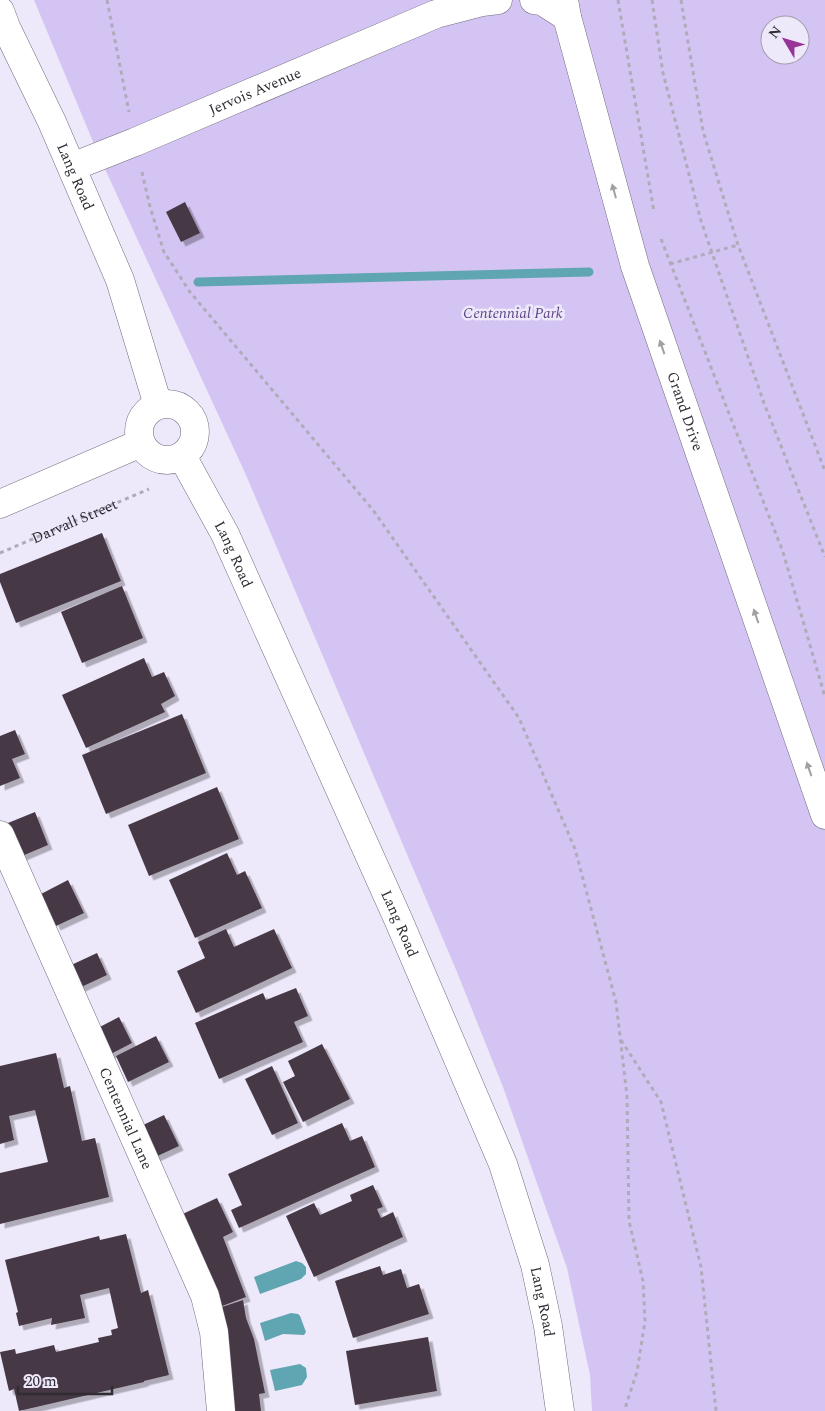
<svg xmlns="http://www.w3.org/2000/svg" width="825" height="1411" viewBox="0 0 825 1411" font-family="Spectral,serif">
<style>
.green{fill:#d4c4f3;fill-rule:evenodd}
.water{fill:#5fa5b2}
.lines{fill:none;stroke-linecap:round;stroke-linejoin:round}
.stream{stroke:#5fa5b2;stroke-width:9}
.building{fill:#473944;filter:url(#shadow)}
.minor-casing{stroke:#716c7c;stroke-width:29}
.path{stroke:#b0abba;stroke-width:3;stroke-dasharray:4 4;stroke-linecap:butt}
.minor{stroke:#fff;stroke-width:28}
.oneway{fill:#a1a0a3}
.labels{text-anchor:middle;stroke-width:5;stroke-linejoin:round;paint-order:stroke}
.street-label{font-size:15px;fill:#2f2c33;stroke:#eee8fb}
.park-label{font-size:15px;font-style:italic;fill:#5f4685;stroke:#eee8fb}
</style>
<defs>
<filter id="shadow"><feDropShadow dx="4.5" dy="4.5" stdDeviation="0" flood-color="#0004"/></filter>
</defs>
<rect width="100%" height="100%" fill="#eee8fb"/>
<!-- green -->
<path class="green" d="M34,0H825V1411H592L590,1375L567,1268L503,1087L457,972L246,475L99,156ZM770,25H800V55H770Z"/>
<!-- water -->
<g class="water">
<polygon points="296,1261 302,1263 306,1267 306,1274 301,1279 260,1294 254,1277"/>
<polygon points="291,1313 298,1314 300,1316 306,1332 304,1335 283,1334 265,1341 260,1323"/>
<polygon points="300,1364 306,1368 307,1377 302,1385 275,1391 270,1370"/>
</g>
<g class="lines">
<!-- stream -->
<polyline class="stream" points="198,282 589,272"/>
</g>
<!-- building -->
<g class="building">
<polygon points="185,202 200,233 181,242 166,212"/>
<polygon points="102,533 121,581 16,623 0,582 0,574"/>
<polygon points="122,586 143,638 82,663 61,612"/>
<polygon points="144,658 152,677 164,672 175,696 161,704 165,712 86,748 62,695"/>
<polygon points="182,714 206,773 106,814 82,755"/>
<polygon points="15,730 25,754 12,759 20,778 0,786 0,736"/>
<polygon points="217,787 239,839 149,876 128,825"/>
<polygon points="35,812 48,845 22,856 8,823"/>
<polygon points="227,853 237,875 245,871 262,908 195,938 169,880"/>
<polygon points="68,880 84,913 56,926 41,894"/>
<polygon points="226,929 234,947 274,929 292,968 196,1013 177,971 205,958 198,942"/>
<polygon points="97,953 107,975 77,989 67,967"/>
<polygon points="296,988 308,1016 294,1022 303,1042 219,1079 195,1023 263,993 266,1000"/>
<polygon points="119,1017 132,1043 107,1056 94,1030"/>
<polygon points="156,1036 169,1062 128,1082 116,1056"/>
<polygon points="322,1044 350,1099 303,1122 283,1082 295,1076 288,1061"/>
<polygon points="56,1053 64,1088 70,1086 82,1141 95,1138 109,1197 0,1224 0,1173 48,1162 35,1110 9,1116 14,1140 0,1144 0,1066"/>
<polygon points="272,1066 298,1123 272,1135 245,1079"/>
<polygon points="164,1115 179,1146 151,1159 137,1128"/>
<polygon points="342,1123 350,1141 362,1136 375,1167 239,1228 231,1210 242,1205 228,1174"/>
<polygon points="373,1185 383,1207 377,1209 381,1218 393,1212 403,1237 314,1277 286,1216 314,1203 320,1215 352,1201 350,1195"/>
<polygon points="217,1198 233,1232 223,1237 246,1297 217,1308 174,1218"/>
<polygon points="126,1234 141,1293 148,1290 169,1375 144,1381 144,1382 19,1411 14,1389 9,1391 0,1352 15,1349 16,1354 54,1345 56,1352 99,1342 98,1338 112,1335 111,1330 118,1328 109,1288 80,1295 85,1318 51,1325 52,1318 19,1326 16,1313 18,1312 5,1260 99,1236 100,1240"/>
<polygon points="380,1266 383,1275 401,1269 407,1288 419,1284 429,1314 353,1338 335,1281"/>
<polygon points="243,1300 246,1318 254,1339 265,1393 259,1394 261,1411 226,1411 216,1309"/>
<polygon points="428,1337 437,1391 355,1405 346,1351"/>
</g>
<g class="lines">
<defs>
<g id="minor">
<polyline points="534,0 542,1 567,17"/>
<path id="s2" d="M564,0L567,17L635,266L825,815"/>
<path id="s3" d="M0,11L6,27L52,122L120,280L158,405"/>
<path id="s4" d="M72,167L135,142L436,14L482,2L498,0"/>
<circle cx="167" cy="432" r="28"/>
<path id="s5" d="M182,456L225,534L398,919L503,1164L535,1265L548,1326L560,1411"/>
<polyline points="0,504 141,443"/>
<path id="s6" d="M0,835L205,1296L214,1332L221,1411"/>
</g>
</defs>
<!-- minor casing -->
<use href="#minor" class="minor-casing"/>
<!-- path -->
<g class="path">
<polyline points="107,0 129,112"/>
<polyline points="618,0 654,212"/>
<polyline points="652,0 663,73 701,221 764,403 825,557"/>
<polyline points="681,0 703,131 738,245 825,471"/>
<polyline points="142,172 150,207 164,252 190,292 373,510 519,718 575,849 616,1002 627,1096 629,1221 643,1281 645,1321 637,1372 626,1405 626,1411"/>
<polyline points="661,239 783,552 825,697"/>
<polyline points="670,264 738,245"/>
<path id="s1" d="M0,553L149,489"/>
<polyline points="621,1040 661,1102 701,1267 716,1411"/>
</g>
<!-- minor -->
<use href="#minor" class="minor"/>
</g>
<!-- one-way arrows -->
<defs><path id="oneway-solid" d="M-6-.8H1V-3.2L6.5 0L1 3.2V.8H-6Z" transform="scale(1.25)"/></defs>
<g class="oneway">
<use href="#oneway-solid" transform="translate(614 191) rotate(-105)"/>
<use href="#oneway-solid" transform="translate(662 347) rotate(-109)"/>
<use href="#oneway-solid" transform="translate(756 616) rotate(-109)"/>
<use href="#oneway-solid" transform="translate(809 769) rotate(-109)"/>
</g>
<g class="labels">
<!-- street labels -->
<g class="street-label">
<text dy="5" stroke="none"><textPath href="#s4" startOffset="198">Jervois Avenue</textPath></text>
<text dy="5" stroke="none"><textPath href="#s3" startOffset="182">Lang Road</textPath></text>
<text dy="5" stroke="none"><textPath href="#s2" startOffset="429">Grand Drive</textPath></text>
<text dy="5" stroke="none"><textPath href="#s1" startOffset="81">Darvall Street</textPath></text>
<text dy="5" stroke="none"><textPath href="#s5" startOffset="111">Lang Road</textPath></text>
<text dy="5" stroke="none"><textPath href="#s5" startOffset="516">Lang Road</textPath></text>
<text dy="5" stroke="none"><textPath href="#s6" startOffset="310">Centennial Lane</textPath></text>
<text dy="5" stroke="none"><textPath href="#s5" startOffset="921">Lang Road</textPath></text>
</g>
<!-- park labels -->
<g class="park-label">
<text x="513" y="318">Centennial Park</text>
</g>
</g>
<!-- north arrow -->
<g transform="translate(785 40) rotate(308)"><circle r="24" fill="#eee8fb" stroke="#a29dab"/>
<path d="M0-4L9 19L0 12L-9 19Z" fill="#983398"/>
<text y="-8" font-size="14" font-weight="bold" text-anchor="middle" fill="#2f2c33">N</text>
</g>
<!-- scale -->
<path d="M18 1386v8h94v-8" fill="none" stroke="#2f2c33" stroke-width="2.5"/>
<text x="25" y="1386" font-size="15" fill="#2f2c33" stroke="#eee8fb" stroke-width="4" paint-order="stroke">20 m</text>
</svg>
